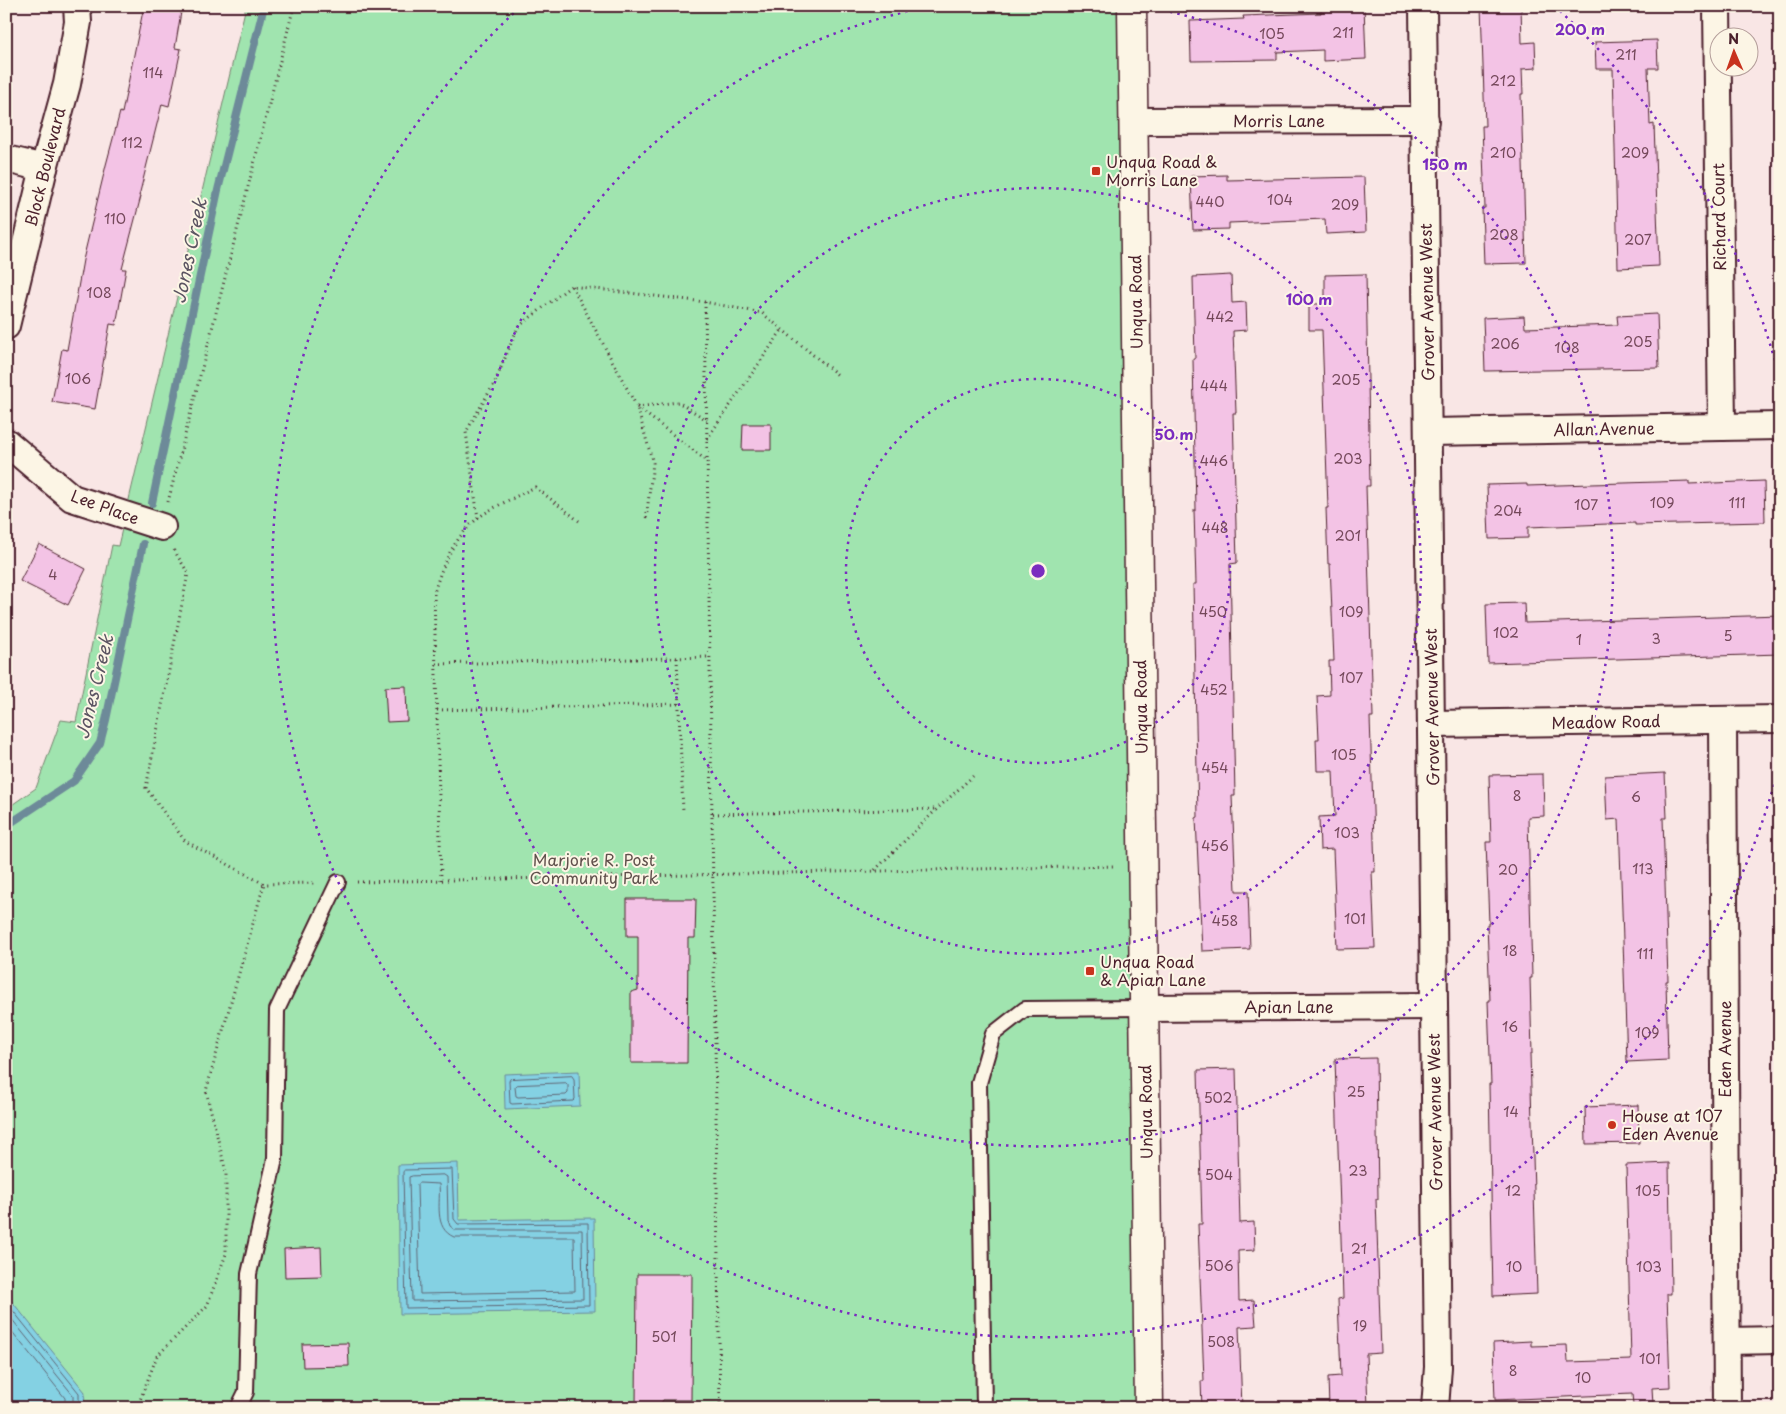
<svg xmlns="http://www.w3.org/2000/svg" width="1786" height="1414" viewBox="0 0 1786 1414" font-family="'Playpen Sans',sans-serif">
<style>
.green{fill:#a0e4af;stroke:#75826d}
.water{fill:#84d1e3;stroke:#6d8a99}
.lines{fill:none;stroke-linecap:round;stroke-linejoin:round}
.shore{stroke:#616675;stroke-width:1}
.stream{stroke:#6d8a99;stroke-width:8}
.building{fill:#f3c3e5;stroke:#4a1f2b}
.service-casing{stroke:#4a1f2b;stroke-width:18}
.minor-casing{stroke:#4a1f2b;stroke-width:30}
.tertiary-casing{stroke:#4a1f2b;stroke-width:31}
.path{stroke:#4a1f2b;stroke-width:3;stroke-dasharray:1 4;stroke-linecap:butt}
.service{stroke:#fcf5e5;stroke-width:14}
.minor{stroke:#fcf5e5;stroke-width:26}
.tertiary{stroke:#fcf5e5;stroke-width:28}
.ring{fill:none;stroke:#7b2cbf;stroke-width:2.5;stroke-dasharray:2.5 5}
.poi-dot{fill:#c8321e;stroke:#fcf5e5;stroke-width:2}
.labels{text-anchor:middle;stroke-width:4;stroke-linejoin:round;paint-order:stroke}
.number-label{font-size:14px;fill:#74485a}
.street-label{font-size:16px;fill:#4a1f2b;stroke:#fcf5e5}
.poi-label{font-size:16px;fill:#4a1f2b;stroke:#fcf5e5;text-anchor:start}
.park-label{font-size:16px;fill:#60504c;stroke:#fcf5e5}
.water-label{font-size:18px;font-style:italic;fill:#5b5462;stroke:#fcf5e5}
.centre{fill:#7b2cbf;stroke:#fcf5e5;stroke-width:2.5}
.ring-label{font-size:15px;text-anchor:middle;font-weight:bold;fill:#7b2cbf;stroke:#fcf5e5;stroke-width:4;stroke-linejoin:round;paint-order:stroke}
</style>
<rect width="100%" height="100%" fill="#f9e6e5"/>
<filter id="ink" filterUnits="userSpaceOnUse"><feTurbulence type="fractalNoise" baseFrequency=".02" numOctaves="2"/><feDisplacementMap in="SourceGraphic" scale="10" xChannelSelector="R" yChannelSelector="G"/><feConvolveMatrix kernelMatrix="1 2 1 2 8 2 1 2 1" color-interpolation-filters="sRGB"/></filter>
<g filter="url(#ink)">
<!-- green -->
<polygon class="green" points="246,6 1121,6 1139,1408 6,1408 6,809 36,788 61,720 76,722 112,545 118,546"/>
<!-- water -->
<g class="water">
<polygon points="579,1071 580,1106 505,1109 504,1074"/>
<polygon points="458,1163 459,1220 594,1218 595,1311 400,1314 398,1165"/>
<polygon points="6,1294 85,1392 84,1408 6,1408"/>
</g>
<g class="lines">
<!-- shore -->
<g class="shore">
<polygon points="572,1076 574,1079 575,1099 573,1101 512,1104 510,1103 509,1081 510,1079"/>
<polygon points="566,1083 568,1085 568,1093 566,1095 518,1097 516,1096 515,1087 517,1085"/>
<polygon points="405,1170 452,1169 454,1219 458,1224 588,1223 589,1305 406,1308 403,1172"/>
<polygon points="444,1175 447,1177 448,1220 450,1226 455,1230 582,1230 583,1299 412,1301 409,1177 412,1176"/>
<path d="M419,1183L439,1184C441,1202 433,1228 454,1237H574L575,1291L420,1294L417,1185Z"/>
<polyline points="6,1302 79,1393 79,1408"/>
<polyline points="6,1312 73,1395 73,1408"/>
<polyline points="6,1324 65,1398 65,1408"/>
</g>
<!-- stream -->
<g class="stream">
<polyline points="152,503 218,190 264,6"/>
<polyline points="6,826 74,781 100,743 106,720 143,544"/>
</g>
</g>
<!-- building -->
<g class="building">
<polygon points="144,6 182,6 175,48 181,49 169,106 162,104 139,196 141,196 122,269 126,269 116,325 110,324 95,409 52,402 62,349 67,350 83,260 106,165 120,112 122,113"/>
<polygon points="1321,6 1364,6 1366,59 1323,61 1323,50 1277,52 1277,60 1191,61 1190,21 1244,19 1243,16 1321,13"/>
<polygon points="1481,6 1521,6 1522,43 1535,42 1536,68 1522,69 1523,94 1521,94 1526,263 1484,264 1482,208 1485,208 1482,126 1485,126"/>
<polygon points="1657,40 1658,68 1648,68 1650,125 1654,124 1659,266 1618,268 1613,69 1596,69 1595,42"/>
<polygon points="1227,175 1227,180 1364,177 1366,232 1326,234 1325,219 1229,223 1229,229 1193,230 1191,176"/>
<polygon points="1366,274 1370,486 1366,486 1373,717 1370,717 1375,872 1372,872 1375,948 1337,949 1333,849 1320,850 1319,817 1335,816 1333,771 1317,771 1316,739 1319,739 1317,696 1330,695 1329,661 1334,661 1330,564 1328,564 1326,508 1328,508 1322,330 1309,330 1309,304 1325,304 1325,275"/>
<polygon points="1231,275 1232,303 1246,302 1247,330 1233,331 1236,413 1233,413 1237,563 1230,564 1235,796 1232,796 1236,891 1248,891 1250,949 1202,951 1196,818 1198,817 1193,584 1196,584 1194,510 1196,510 1193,359 1195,359 1193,277"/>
<polygon points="1657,314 1659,368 1485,371 1483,318 1524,316 1525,328 1618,325 1617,316"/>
<polygon points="743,424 771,424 771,450 742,450"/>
<polygon points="1689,481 1689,484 1764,481 1765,522 1635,525 1635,523 1528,527 1528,538 1489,539 1487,485 1527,484 1527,486"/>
<polygon points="39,544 86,569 68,605 20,581"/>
<polygon points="1524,603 1525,623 1780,615 1780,654 1488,663 1486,604"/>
<polygon points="406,686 407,721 387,722 385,687"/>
<polygon points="1665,773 1667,818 1663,818 1668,981 1666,981 1668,1060 1627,1062 1619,819 1607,820 1605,776"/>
<polygon points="1543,774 1544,816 1528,817 1532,978 1530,978 1532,1054 1530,1054 1537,1294 1493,1296 1489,1084 1491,1084 1488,1001 1490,1001 1487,924 1489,924 1486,842 1491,842 1489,775"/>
<polygon points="627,899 696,899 695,938 688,938 687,1063 631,1063 631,992 638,990 638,936 627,936"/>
<polygon points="1376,1058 1378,1199 1376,1199 1381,1353 1366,1354 1368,1408 1329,1408 1328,1377 1341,1376 1338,1299 1343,1298 1335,1059"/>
<polygon points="1236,1069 1240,1223 1254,1222 1255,1250 1238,1251 1239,1301 1254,1300 1256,1326 1239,1327 1242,1408 1202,1408 1201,1381 1204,1381 1198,1224 1202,1224 1198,1070"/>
<polygon points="1638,1105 1639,1143 1586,1144 1585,1107"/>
<polygon points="1669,1163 1671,1294 1667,1294 1670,1387 1652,1388 1653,1404 1633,1405 1632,1394 1495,1400 1493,1343 1531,1341 1531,1346 1567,1345 1568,1362 1631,1360 1626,1165"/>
<polygon points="321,1247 322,1276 285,1277 284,1249"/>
<polygon points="637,1274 692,1274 691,1400 663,1400 658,1408 636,1408"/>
<polygon points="348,1343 349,1366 303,1367 302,1344"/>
</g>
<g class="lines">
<defs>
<g id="service">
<polyline points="238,1408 246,1392 249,1274 275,1159 277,1010 338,882"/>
<polyline points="984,1408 979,1083 993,1034 1025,1009 1144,1008"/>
</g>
<g id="minor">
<polyline points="1423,6 1438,1367 1435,1408"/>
<polyline points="1717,6 1722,427"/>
<polyline points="1133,121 1425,120"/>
<polyline points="6,159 44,168"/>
<polyline points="6,326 44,168 67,84 78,22 77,6"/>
<polyline points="1429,432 1780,426"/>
<polyline points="6,442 72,498 162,527"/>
<polyline points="1723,720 1727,1408"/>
<polyline points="1432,724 1780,719"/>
<polyline points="1144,1008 1434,1006"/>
<polyline points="1727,1341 1780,1340"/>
</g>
<polyline id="tertiary" points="1132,6 1149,1408"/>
</defs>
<!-- service casing -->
<use href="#service" class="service-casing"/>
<!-- minor casing -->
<use href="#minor" class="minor-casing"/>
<!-- tertiary casing -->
<use href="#tertiary" class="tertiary-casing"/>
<!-- path -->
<g class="path">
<polyline points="572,286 637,407 653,463 646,520"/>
<polyline points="705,302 720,1408"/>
<polyline points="637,407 707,461"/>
<polyline points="637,407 678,402 707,420"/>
<polyline points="707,439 782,330"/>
<polyline points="168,502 294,6"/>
<polyline points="478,518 466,432 495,382 518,327 571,286 705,302 762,313 839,376"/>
<polyline points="174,550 188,573 146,788 185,841 264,884 316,883"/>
<polyline points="677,658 683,812"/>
<polyline points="436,664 710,657"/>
<polyline points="437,710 680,704"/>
<polyline points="713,814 937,809"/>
<polyline points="875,870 937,809 973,776"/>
<path d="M441,880L434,593C442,565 454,538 477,519C490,508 518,496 535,487L579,521"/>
<polyline points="357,882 1116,866"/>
<polyline points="137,1408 157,1356 207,1306 226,1254 226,1172 206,1091 264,884"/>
</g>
<!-- service -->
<use href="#service" class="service"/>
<!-- minor -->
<use href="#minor" class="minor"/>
<!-- tertiary -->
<use href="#tertiary" class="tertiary"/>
</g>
</g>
<!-- distance rings -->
<g class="ring">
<circle cx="1038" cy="571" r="192"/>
<circle cx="1038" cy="571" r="383"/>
<path d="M1148 7A575 575 0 1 1 928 7"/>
<path d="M1780 763A766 766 0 1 1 516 11M1560 11A766 766 0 0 1 1780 379"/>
</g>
<!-- markers -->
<g class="poi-dot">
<rect x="1091" y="166" width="10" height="10" rx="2.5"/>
<rect x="1085" y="966" width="10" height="10" rx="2.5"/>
<circle cx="1612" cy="1125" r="5"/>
</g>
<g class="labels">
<!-- number labels -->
<g class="number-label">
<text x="1343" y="38">211</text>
<text x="1272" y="39">105</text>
<text x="1626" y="60">211</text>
<text x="153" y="78">114</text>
<text x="1503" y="86">212</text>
<text x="132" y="148">112</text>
<text x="1503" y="158">210</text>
<text x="1635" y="158">209</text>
<text x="1280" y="205">104</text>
<text x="1210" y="207">440</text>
<text x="1345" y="210">209</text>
<text x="115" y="224">110</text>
<text x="1504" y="240">208</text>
<text x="1638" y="245">207</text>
<text x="99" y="298">108</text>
<text x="1220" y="322">442</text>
<text x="1638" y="347">205</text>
<text x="1505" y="349">206</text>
<text x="1567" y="353">108</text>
<text x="78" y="384">106</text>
<text x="1346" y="385">205</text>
<text x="1214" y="391">444</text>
<text x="1348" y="464">203</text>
<text x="1214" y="466">446</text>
<text x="1662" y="508">109</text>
<text x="1737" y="508">111</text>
<text x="1586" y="510">107</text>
<text x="1508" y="516">204</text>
<text x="1215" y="533">448</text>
<text x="1348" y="541">201</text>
<text x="53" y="580">4</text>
<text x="1213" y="617">450</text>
<text x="1351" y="617">109</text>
<text x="1506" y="638">102</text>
<text x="1728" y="641">5</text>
<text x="1656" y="644">3</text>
<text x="1579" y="645">1</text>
<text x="1351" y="683">107</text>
<text x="1214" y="695">452</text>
<text x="1344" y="760">105</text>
<text x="1215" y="773">454</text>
<text x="1517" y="801">8</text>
<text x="1636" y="802">6</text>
<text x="1347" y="838">103</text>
<text x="1215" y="851">456</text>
<text x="1643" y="874">113</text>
<text x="1508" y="875">20</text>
<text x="1355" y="924">101</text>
<text x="1225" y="926">458</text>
<text x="1510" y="956">18</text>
<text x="1645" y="959">111</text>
<text x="1510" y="1032">16</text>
<text x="1647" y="1038">109</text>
<text x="1356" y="1097">25</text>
<text x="1218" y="1103">502</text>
<text x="1511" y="1117">14</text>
<text x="1358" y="1176">23</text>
<text x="1219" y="1180">504</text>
<text x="1513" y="1196">12</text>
<text x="1648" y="1196">105</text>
<text x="1359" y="1254">21</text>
<text x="1219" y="1271">506</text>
<text x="1514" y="1272">10</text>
<text x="1649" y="1272">103</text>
<text x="1360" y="1331">19</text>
<text x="664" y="1342">501</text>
<text x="1221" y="1347">508</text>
<text x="1650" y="1364">101</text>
<text x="1513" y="1376">8</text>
<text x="1583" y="1383">10</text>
</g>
<!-- street labels -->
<g class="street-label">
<text x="1279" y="127">Morris Lane</text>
<text transform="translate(45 167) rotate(-76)" y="6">Block Boulevard</text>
<text transform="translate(1719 217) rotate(-91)" y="6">Richard Court</text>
<text transform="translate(1136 302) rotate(-91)" y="6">Unqua Road</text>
<text transform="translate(1427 302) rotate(-91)" y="6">Grover Avenue West</text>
<text transform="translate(1604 429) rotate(-1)" y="6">Allan Avenue</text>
<text transform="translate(105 507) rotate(20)" y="6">Lee Place</text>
<text transform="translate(1141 707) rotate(-91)" y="6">Unqua Road</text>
<text transform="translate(1432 707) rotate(-91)" y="6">Grover Avenue West</text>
<text transform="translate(1606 722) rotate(-1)" y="6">Meadow Road</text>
<text x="1289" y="1013">Apian Lane</text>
<text transform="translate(1725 1049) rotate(-90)" y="6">Eden Avenue</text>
<text transform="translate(1146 1112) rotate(-91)" y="6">Unqua Road</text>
<text transform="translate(1435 1112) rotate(-91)" y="6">Grover Avenue West</text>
</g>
<!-- poi labels -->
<g class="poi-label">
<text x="1106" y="168">Unqua Road &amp;<tspan x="1106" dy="18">Morris Lane</tspan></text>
<text x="1100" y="968">Unqua Road<tspan x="1100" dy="18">&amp; Apian Lane</tspan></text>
<text x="1622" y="1122">House at 107<tspan x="1622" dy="18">Eden Avenue</tspan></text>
</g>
<!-- park labels -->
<g class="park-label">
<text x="594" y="866">Marjorie R. Post<tspan x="594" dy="18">Community Park</tspan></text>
</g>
<!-- water labels -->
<g class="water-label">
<text transform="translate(190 251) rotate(-78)" y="6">Jones Creek</text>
<text transform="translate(95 687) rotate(-76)" y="6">Jones Creek</text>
</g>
</g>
<circle cx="1038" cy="571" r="8" class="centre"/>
<g class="ring-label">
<text x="1580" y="35">200 m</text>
<text x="1445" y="170">150 m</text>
<text x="1309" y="305">100 m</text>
<text x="1174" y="440">50 m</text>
</g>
<!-- margin -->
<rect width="1786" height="1414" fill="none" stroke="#fcf5e5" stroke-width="25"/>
<rect x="12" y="12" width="1761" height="1389" fill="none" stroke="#4a1f2b" stroke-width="2" filter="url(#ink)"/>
<!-- north arrow -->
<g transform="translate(1734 52) rotate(358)"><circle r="24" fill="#fcf5e5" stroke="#b59f9b"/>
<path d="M0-4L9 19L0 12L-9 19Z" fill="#c8321e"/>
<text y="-8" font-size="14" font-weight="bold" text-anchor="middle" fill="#4a1f2b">N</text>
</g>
</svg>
